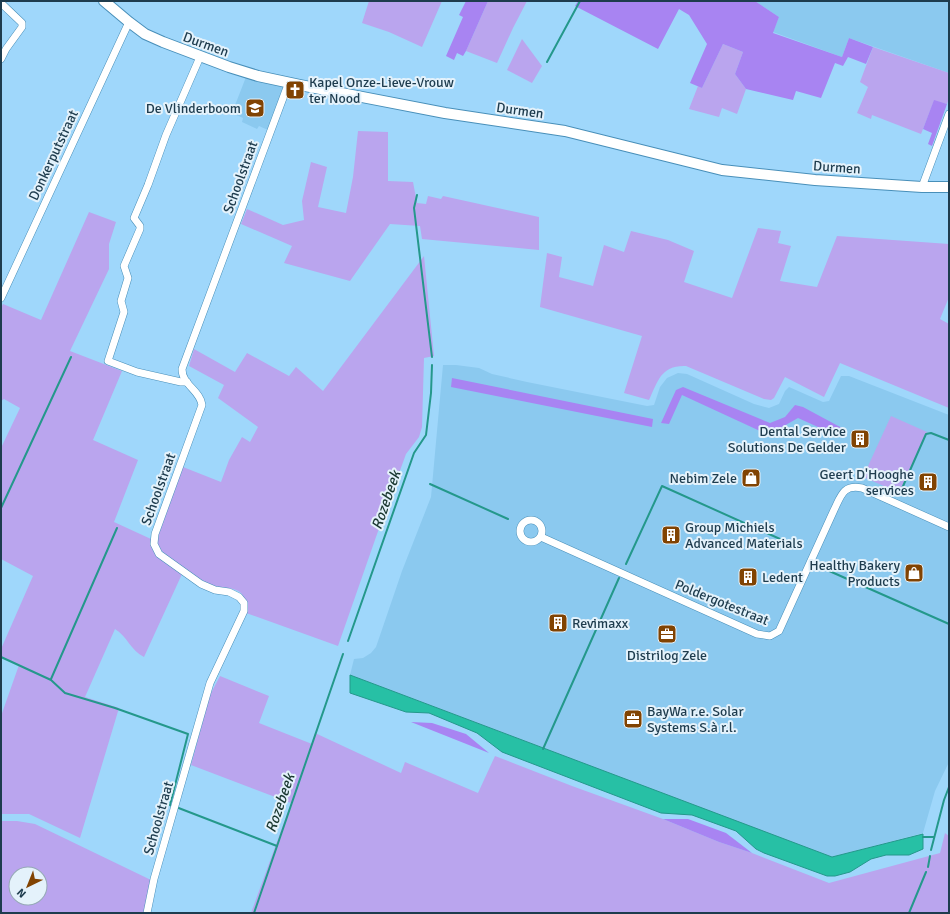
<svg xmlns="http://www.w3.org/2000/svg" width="950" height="914" viewBox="0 0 950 914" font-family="Signika,sans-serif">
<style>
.built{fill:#8bc9ef}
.green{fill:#baa5ee;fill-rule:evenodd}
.forest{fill:#a884f2}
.water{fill:#27c0a5;stroke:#24988b}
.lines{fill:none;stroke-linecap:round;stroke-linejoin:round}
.stream{stroke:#24988b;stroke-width:2}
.street-casing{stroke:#488fb9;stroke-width:8}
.secondary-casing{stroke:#488fb9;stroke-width:12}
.street{stroke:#fff;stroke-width:7}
.secondary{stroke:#fff;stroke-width:10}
.labels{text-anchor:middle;stroke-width:4;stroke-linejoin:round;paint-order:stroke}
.street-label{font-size:14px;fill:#1e3c4e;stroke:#e4f2fb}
.poi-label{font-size:14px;fill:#1e3c4e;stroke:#e4f2fb;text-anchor:start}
.water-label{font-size:15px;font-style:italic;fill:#1a3831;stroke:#e4f2fb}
</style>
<rect width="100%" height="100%" fill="#9fd7fb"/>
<!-- built -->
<g class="built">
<polygon points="755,1 949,1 949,73 849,38 842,57 773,32 779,17"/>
<polygon points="246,77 284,87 268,130 259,126 257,129 242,122 243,118 232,113"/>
<polygon points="443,365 456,365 479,368 492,374 527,382 647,406 654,405 660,387 667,378 678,373 687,374 754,404 769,408 779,404 785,391 789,387 823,402 829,401 841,376 849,376 949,415 949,762 935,791 923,833 832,857 350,675 354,659 363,658 371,653 376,647 402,571 431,497"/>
</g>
<!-- green -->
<g class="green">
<polygon points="369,1 442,1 422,47 389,32 362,23"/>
<polygon points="488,1 527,1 513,28 497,63 466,51"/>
<polygon points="522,39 542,66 532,83 507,70"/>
<polygon points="723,44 743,52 735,74 746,89 737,114 722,108 719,117 689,109 698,86 702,88"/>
<polygon points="873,47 949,73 949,98 947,104 934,101 921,134 872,115 871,119 857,113 868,87 860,82"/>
<polygon points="358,131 388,132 388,181 413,182 417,203 426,204 428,196 441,199 443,196 539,217 539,250 422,239 420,226 390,224 350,281 284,263 292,246 241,224 247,209 283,225 304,220 302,201 311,162 327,167 318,207 346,213 353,177"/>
<path d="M89,212L116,222L109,244V269L70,351L122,371L93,440L138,460L114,522L151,539C149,556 171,566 182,574L144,657C131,651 127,636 115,629L85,697L119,708L80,838L29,814H1V716L19,665L1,656V649L33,576L1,559V448L20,408L4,399L1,401V308L3,304L41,320Z"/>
<path d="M758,228L781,231L778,243L791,246L780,281L817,287L837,236L949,244V297L940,319L949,324V408L840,363L824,397L785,377L774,398L771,400L764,399L686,366C661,365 658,381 649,400L624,393L642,336L540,307L547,253L562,257L559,277L593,286L604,245L624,252L631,231L668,240L694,251L684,282L732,298Z"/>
<path d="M424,256L434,356L424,358L422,427L419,437L406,454L376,537L338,646L246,613C246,606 246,599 241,593C235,587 222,588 215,586C204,583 168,559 161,550C158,546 157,541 158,536L183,467L221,482L229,460L242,437L250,442L258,427L218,398L224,385L189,366L194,349L235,372L247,353L289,376L296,367L323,391Z"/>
<polygon points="891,416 927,432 900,493 863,477"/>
<polygon points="220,676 269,696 259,723 312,744 315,733 401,773 405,762 478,793 495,756 572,786 663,819 719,842 752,853 829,883 940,853 945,833 949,836 949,913 251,913 291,803 191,765 210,695"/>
<path d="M1,821H17L35,824L151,880L144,913H1ZM16,874H40V898H16Z"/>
</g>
<!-- forest -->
<g class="forest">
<polygon points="466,1 488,1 466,51 463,56 457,53 454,60 446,56 463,17 459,15"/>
<polygon points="578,1 755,1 779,17 773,33 842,57 849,38 873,47 866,64 848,57 843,66 835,63 821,98 796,91 793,100 746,89 735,74 743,52 723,44 702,88 690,83 707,44 689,15 679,9 658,49 575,6"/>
<polygon points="934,100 947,104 932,146 928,144 932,133 923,129"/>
<polygon points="452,378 653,419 652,427 451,387"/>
<polygon points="683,387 770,423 785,417 795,405 803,407 842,428 838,436 798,418 775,431 760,431 682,395 669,424 661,423 676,390"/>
<polygon points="411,722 432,723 466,734 489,753"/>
<polygon points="663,819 688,819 726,833 752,853 719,842"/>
</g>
<!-- water -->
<polygon class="water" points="350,675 832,857 923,834 923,849 909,855 886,855 871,859 850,872 835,876 827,876 764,853 756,849 736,831 692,815 661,813 502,752 477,733 429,713 406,712 350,693"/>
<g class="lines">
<!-- stream -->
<g class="stream">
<polyline points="547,62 580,1"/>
<polyline points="417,195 414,208 432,357"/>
<polyline points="430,484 508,519"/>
<polyline points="900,493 926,434 931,433 949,440"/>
<polyline points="1,508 71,357"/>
<polyline points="626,564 662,486 800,548"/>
<polyline points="818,566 949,624"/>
<polyline points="348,641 414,453 426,435 431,393 432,365"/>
<polyline points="1,657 51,680 65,693 115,708 188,734 170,805 172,806"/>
<polyline points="51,679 117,528"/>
<polyline points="543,749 619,578"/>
<polyline points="176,807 277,846"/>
<polyline points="923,837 934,837"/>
<polyline points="931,850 944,800 949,787"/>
<polyline points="928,867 930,856"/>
<polyline points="254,913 343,654"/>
<polyline points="909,913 926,872"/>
</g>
<defs>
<g id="street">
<polyline points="1,3 22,23 22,27 6,49 1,59"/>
<polyline points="922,187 949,114"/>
<polyline points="1,298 129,22"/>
<polyline points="187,382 181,382 137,372 108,361 124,312 121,301 128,278 124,266 140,229 140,226 134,218 148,185 166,135 200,57"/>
<circle cx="531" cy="531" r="11"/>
<path d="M541,537L757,634L770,636L779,631L834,510C841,496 843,484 862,488L949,527"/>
<path d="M147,913L154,879L210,683L244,611V603L239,597L229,592L215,590L201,584L159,554L154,544L155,534L202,405C200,390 182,385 182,369L289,82"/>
</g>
<polyline id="secondary" points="104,1 129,22 145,34 163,42 229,67 258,76 300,85 445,113 565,131 722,170 815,180 922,187 949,187"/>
</defs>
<!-- street casing -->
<use href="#street" class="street-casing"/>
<!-- secondary casing -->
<use href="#secondary" class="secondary-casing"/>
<!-- street -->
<use href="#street" class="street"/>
<!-- secondary -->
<use href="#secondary" class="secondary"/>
</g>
<!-- icons -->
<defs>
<symbol id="church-square" viewBox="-11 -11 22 22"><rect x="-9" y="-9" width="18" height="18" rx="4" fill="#814302" stroke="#e4f2fb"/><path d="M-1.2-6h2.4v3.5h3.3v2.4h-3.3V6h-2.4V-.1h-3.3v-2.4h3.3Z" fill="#fff"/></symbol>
<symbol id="school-square" viewBox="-11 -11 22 22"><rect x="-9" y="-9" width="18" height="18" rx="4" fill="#814302" stroke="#e4f2fb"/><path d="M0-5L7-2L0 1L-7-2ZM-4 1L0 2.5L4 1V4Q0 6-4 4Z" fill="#fff"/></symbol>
<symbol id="building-square" viewBox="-11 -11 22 22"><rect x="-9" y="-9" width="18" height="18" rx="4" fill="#814302" stroke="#e4f2fb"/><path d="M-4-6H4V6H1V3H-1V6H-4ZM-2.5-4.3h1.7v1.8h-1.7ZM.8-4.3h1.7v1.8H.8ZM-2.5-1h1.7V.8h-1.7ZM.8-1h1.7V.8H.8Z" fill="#fff"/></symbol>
<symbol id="shop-square" viewBox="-11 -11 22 22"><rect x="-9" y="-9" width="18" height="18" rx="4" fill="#814302" stroke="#e4f2fb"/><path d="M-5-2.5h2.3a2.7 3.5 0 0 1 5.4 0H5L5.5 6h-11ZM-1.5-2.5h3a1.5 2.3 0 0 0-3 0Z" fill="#fff"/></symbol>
<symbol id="office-square" viewBox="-11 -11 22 22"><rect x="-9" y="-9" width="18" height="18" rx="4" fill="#814302" stroke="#e4f2fb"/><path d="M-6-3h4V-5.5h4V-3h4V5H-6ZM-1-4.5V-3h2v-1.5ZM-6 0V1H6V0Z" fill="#fff"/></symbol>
</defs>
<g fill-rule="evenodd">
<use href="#church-square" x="284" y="79" width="22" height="22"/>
<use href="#school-square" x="244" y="97" width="22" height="22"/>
<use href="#building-square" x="849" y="428" width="22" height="22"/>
<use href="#shop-square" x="740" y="467" width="22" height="22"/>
<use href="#building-square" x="917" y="471" width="22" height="22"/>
<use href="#building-square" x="660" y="524" width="22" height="22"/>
<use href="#shop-square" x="903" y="562" width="22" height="22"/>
<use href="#building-square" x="737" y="566" width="22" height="22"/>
<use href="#building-square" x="547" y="612" width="22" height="22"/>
<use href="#office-square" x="656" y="623" width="22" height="22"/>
<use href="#office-square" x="622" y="708" width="22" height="22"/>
</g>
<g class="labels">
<!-- street labels -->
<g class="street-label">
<text transform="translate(206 44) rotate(20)" y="5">Durmen</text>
<text transform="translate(520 110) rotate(8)" y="5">Durmen</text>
<text transform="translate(53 155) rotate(-65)" y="5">Donkerputstraat</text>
<text transform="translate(837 167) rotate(4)" y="5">Durmen</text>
<text transform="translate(240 177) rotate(-70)" y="5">Schoolstraat</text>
<text transform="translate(158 489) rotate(-70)" y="5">Schoolstraat</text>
<text transform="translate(722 602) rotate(22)" y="5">Poldergotestraat</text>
<text transform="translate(158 818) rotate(-74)" y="5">Schoolstraat</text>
</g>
<!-- poi labels -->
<g class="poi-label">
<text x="309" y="87">Kapel Onze-Lieve-Vrouw<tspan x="309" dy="16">ter Nood</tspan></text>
<text x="241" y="113" text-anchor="end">De Vlinderboom</text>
<text x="846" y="436" text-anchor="end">Dental Service<tspan x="846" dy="16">Solutions De Gelder</tspan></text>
<text x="914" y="479" text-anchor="end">Geert D'Hooghe<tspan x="914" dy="16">services</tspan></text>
<text x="737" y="483" text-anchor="end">Nebim Zele</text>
<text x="685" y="532">Group Michiels<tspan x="685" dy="16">Advanced Materials</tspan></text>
<text x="900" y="570" text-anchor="end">Healthy Bakery<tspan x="900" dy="16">Products</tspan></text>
<text x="762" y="582">Ledent</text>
<text x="572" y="628">Revimaxx</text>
<text x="667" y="660" text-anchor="middle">Distrilog Zele</text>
<text x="647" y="716">BayWa r.e. Solar<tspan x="647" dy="16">Systems S.à r.l.</tspan></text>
</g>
<!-- water labels -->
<g class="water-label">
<text transform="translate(386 500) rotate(-71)" y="5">Rozebeek</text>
<text transform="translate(280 803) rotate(-71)" y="5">Rozebeek</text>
</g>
</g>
<!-- border -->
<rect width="950" height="914" fill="none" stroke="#1e3c4e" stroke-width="4"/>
<!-- north arrow -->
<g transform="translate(28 886) rotate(223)"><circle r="19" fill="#e4f2fb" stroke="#95a9b6"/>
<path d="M0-3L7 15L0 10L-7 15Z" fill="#814302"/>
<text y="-6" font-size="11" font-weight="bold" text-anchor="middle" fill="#1e3c4e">N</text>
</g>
</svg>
